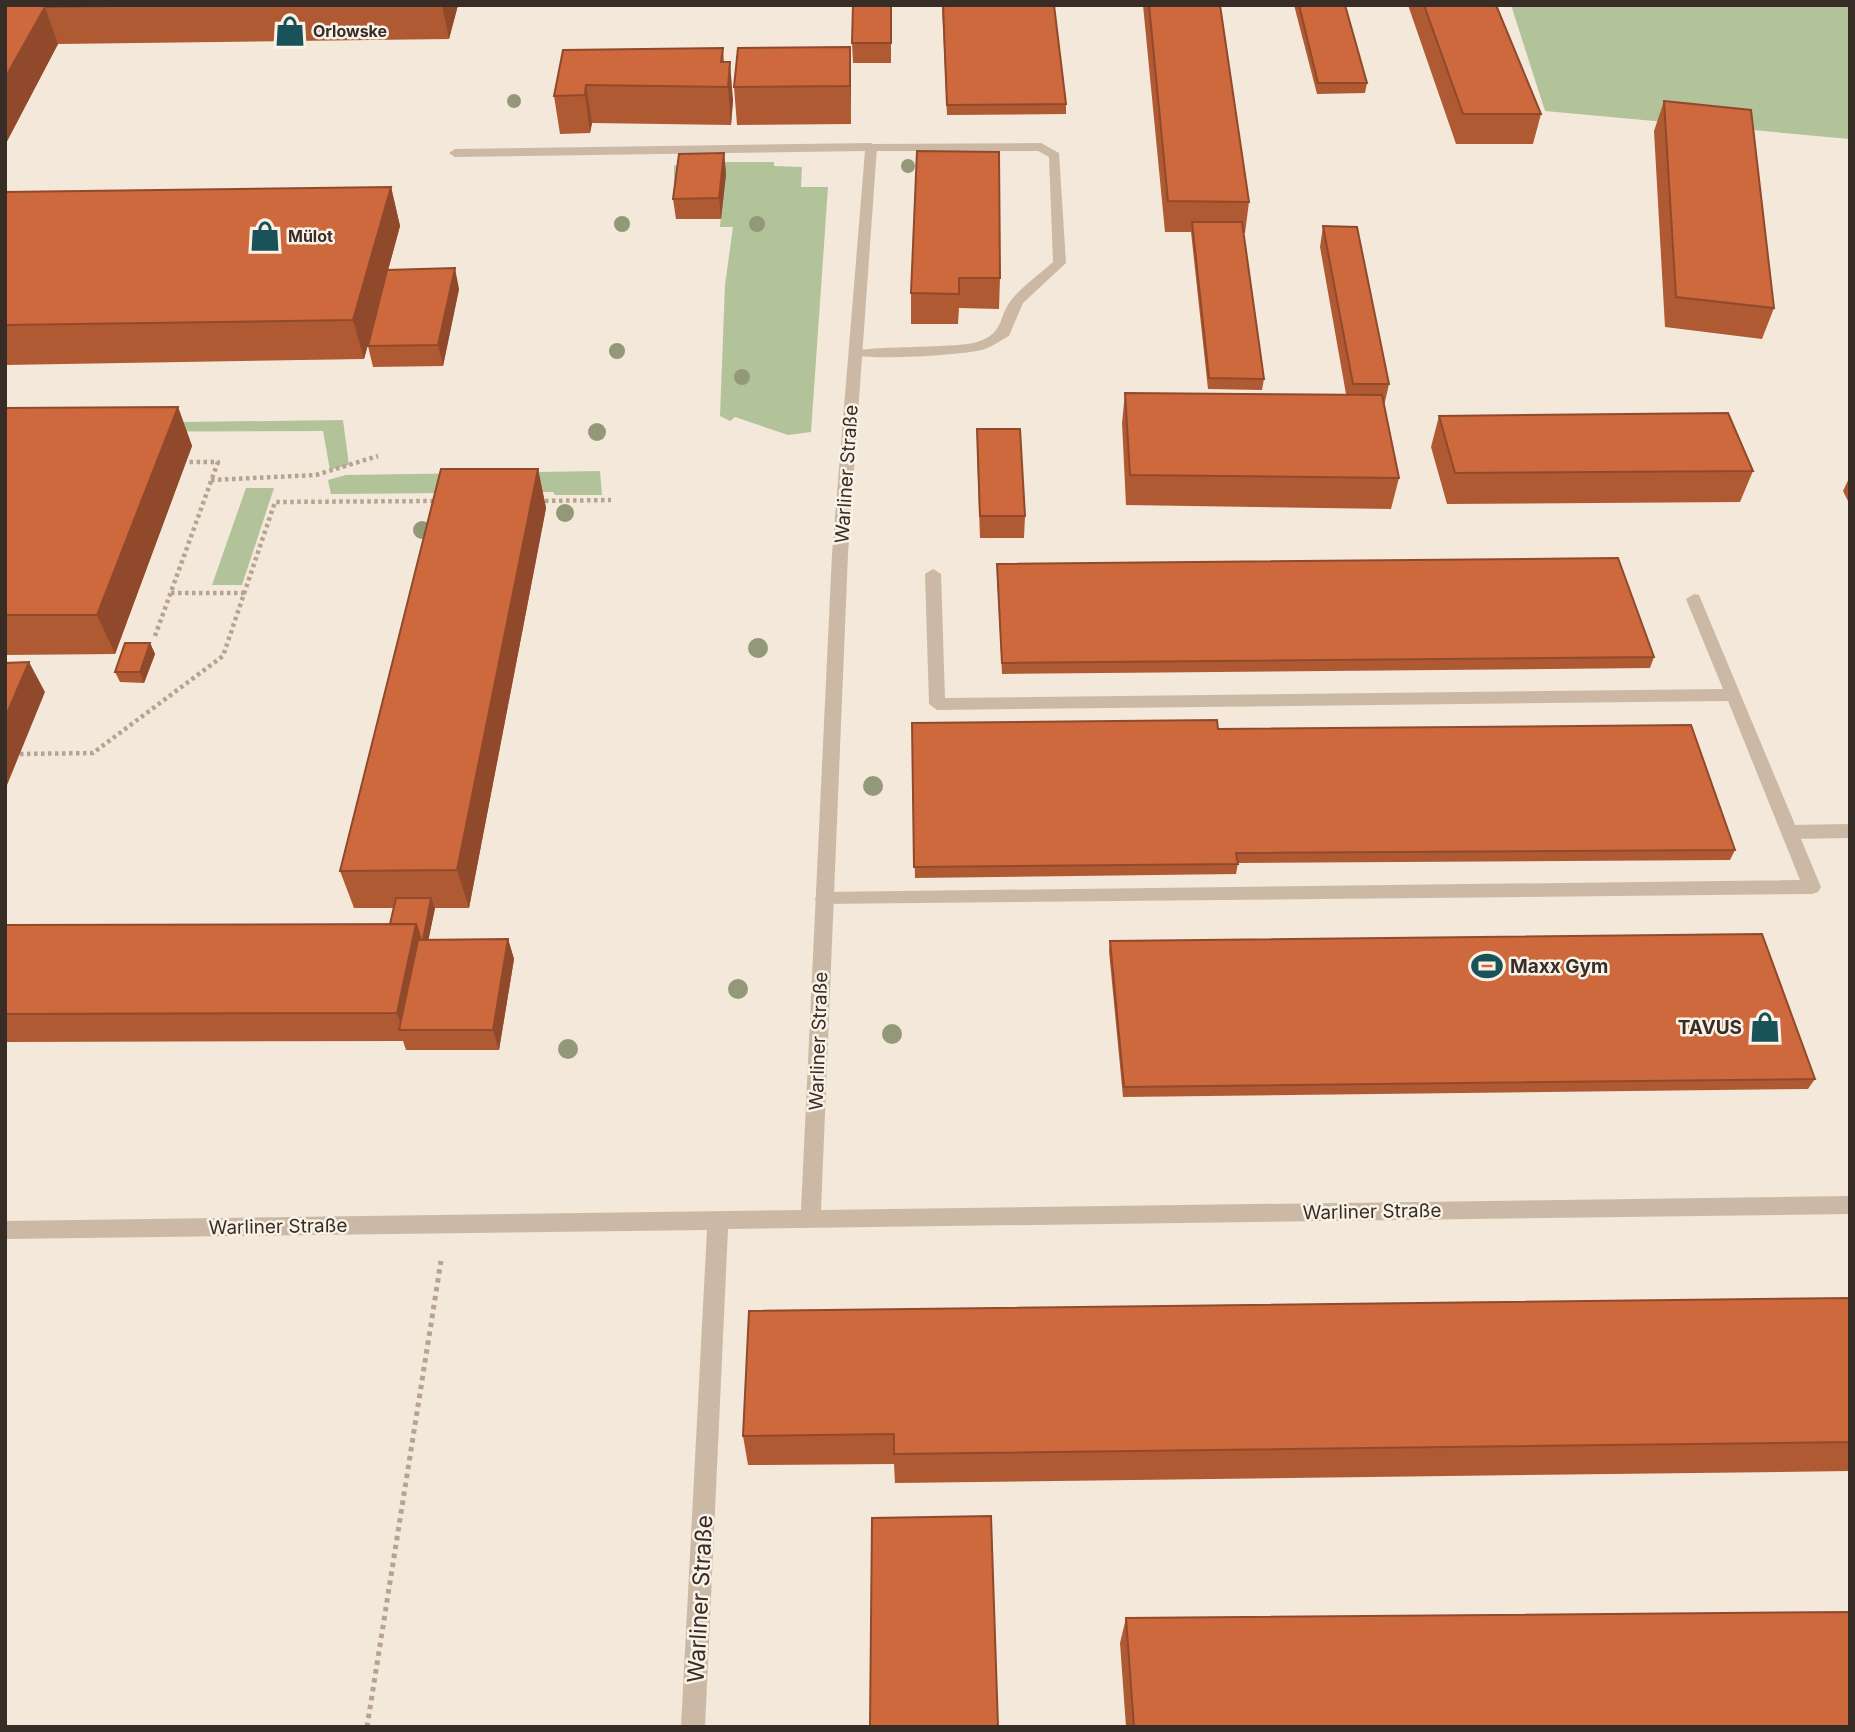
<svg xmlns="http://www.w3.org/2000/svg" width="1855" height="1732" viewBox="0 0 1855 1732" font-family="Inter,sans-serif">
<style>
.green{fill:#b2c399}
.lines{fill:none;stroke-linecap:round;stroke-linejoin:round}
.path-far1{stroke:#b7a38f;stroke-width:4.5;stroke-dasharray:3.5 3.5;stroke-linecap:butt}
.path{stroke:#b7a38f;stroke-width:5;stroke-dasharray:4.5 4.5;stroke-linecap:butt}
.service{fill:#cbb9a5;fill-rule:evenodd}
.minor{fill:#cbb9a5;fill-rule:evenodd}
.tree{fill:#929878}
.wall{fill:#b05a34}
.shaded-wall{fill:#904a2b}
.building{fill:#cd693d;stroke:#904a2b;stroke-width:2}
.labels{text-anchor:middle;stroke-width:5;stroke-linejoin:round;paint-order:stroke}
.far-poi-label{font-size:16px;font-weight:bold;fill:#372d26;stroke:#faf2e6;text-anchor:start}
.street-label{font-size:19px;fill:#372d26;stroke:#faf2e6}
.poi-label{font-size:19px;font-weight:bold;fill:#372d26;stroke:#faf2e6;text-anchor:start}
.near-street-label{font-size:23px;fill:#372d26;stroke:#faf2e6}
</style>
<rect width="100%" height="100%" fill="#f3e8d9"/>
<!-- green -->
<g class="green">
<polygon points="1511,5 1850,5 1850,139 1545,111"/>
<polygon points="684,162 774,162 774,166 802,167 801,187 828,187 811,432 788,435 735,417 730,421 720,416 725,285 733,227 720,227 725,174 674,183 674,166"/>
<polygon points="343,420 349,465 330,470 323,431 29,432 32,424"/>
<polygon points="600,471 602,495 555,495 553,492 331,494 328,480 346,475"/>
<polygon points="246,488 274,488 242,585 212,585"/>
</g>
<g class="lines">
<!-- path-far1 -->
<g class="path-far1">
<polyline points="211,480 316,475 378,456"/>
<polyline points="538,501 611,500"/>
<polyline points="171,593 245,593"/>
<polyline points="155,636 218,462 186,462"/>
<polyline points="20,754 93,753 223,656 275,502 435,501"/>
</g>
<!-- path -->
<polyline class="path" points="367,1727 441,1261"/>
<!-- service -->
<g class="service">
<path d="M867,144L1041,143L1059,153L1066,263L1023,303L1009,336C1001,340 993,346 985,349C969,355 859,362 849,353C859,345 955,349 977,342C1006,333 997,316 1013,298C1024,285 1040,274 1053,262L1049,157L1038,151H871L867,150Z"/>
<polygon points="933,569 941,574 945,698 1723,689 1686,599 1694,594 1699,595 1821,887 1818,892 1812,894 818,904 815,899 818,894 824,892 1800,880 1728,701 937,710 929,704 925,574"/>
</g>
<!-- minor -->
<g class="minor">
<polygon points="871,143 877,147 848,554 821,1210 1850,1196 1850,1214 728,1229 705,1727 681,1727 707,1230 5,1239 5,1221 801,1210 832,554 865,151 455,157 449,153 455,149"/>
<polygon points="1850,824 1850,838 1790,839 1781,832 1790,825"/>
</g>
</g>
<!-- trees -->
<g class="tree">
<circle cx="514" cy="101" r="7"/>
<circle cx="908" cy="166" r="7"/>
<circle cx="622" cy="224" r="8"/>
<circle cx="757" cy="224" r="8"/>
<circle cx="617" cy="351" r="8"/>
<circle cx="742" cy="377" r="8"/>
<circle cx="597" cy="432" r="9"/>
<circle cx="565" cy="513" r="9"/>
<circle cx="422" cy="530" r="9"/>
<circle cx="758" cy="648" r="10"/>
<circle cx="873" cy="786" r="10"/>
<circle cx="738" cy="989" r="10"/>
<circle cx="892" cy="1034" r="10"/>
<circle cx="568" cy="1049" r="10"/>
</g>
<!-- wall -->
<g class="wall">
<polygon points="5,5 458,5 449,39 58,44 5,145"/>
<polygon points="891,5 891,63 853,63 852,43"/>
<polygon points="942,5 1054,5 1066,104 1066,114 947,115"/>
<polygon points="1143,5 1220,5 1249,202 1245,233 1243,233 1264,379 1262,390 1208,389 1191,232 1165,232"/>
<polygon points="1294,5 1345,5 1367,83 1365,93 1317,94"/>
<polygon points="1408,5 1496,5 1541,114 1533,144 1456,144"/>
<polygon points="850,47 851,124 737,125 734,87"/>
<polygon points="723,48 724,62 733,100 731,125 592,123 590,133 560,134 554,96 563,50"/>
<polygon points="1664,101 1774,308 1762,339 1665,327 1654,131"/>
<polygon points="917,151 1000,278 999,309 959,308 958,324 911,324 911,293"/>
<polygon points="724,153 726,174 721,219 676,219 673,199"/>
<polygon points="391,187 400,226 388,270 459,289 443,366 373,367 368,346 370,337 364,359 5,365 5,192"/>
<polygon points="1323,226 1389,384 1384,406 1399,478 1391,509 1126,505 1122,423 1125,393 1346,394 1320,247"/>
<polygon points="178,407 192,446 115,654 5,655 5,408"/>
<polygon points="1439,416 1753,471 1740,502 1447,504 1431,447"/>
<polygon points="977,429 1025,516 1024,538 980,538 977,450"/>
<polygon points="538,469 546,508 469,908 435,908 428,940 508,939 514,959 499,1050 406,1050 403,1041 5,1042 5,925 390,924 394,908 354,908 340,871"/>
<polygon points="1850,476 1850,505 1843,491"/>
<polygon points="997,564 1654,657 1650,668 1002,674 997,574"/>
<polygon points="150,643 155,654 144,683 120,682 115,672"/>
<polygon points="912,723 1218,729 1735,850 1730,860 1238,863 1236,874 915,878"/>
<polygon points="1110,941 1815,1079 1808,1089 1123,1097 1109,951"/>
<polygon points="1850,1298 1850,1471 895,1483 894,1464 748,1465 743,1436"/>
<polygon points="1126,1618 1850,1727 1126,1727 1120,1643"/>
</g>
<!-- shaded-wall -->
<g class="shaded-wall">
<polygon points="442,5 458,5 449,39"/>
<polygon points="45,7 58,44 5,145 5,78"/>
<polygon points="850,47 851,85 851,124 850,86"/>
<polygon points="730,62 733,100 731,125 728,87"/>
<polygon points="586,85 592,123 590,133 585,95"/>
<polygon points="724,153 726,174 721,219 719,198"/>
<polygon points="391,187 400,226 364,359 353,320"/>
<polygon points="455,268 459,289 443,366 438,345"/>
<polygon points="178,407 192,446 115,654 97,615"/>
<polygon points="538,469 546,508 469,908 457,870"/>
<polygon points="150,643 155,654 144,683 140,672"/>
<polygon points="29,662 45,692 5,790 5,718"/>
<polygon points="431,898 435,908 410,1030 403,1030 397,1013 416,924"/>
<polygon points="508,939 514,959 499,1050 493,1030"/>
</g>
<!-- building -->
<g class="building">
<polygon points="5,5 180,5 45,7 5,78"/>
<polygon points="853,5 891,5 891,43 852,43"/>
<polygon points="943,5 1054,5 1066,104 947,105"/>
<polygon points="1149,5 1220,5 1249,202 1168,201"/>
<polygon points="1299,5 1345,5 1367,83 1318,83"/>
<polygon points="1424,5 1496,5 1541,114 1463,114"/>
<polygon points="850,47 850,86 734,87 738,48"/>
<polygon points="723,48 721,62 730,62 728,87 586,85 585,95 554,96 563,50"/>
<polygon points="1664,101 1751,110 1774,308 1676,297"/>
<polygon points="917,151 999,152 1000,278 959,278 959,294 911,293"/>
<polygon points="724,153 719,198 673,199 679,154"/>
<polygon points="391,187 353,320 5,325 5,192"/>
<polygon points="1192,222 1242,222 1264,379 1209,378"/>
<polygon points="1323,226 1357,227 1389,384 1353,384"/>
<polygon points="455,268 438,345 368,346 387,270"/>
<polygon points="1125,393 1382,395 1399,478 1130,475"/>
<polygon points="178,407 97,615 5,615 5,408"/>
<polygon points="1728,413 1753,471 1455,473 1439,416"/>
<polygon points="977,429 1020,429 1025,516 980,516"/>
<polygon points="441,469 538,469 457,870 340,871"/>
<polygon points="1618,558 1654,657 1002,663 997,564"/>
<polygon points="125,643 150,643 140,672 115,672"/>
<polygon points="29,662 5,718 5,663"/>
<polygon points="1217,720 1218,729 1691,725 1735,850 1236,853 1238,864 914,867 912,723"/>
<polygon points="396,898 431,898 423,940 421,940 416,924 390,924"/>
<polygon points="416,924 397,1013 5,1014 5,925"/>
<polygon points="1762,934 1815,1079 1124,1087 1110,941"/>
<polygon points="508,939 493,1030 399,1030 418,940"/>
<polygon points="1850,1298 1850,1442 894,1454 894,1434 743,1436 749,1311"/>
<polygon points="991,1516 998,1727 870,1727 872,1518"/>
<polygon points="1850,1612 1850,1727 1134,1727 1126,1618"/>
</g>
<!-- icons -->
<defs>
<symbol id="shop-bare" viewBox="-9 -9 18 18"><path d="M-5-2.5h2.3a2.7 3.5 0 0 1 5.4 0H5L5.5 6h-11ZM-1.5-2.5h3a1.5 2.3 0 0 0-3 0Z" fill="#1a525a" stroke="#faf2e6" stroke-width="2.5" paint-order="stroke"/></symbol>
<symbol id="stadium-bare" viewBox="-9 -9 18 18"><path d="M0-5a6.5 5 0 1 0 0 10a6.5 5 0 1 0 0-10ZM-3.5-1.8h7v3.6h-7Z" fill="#1a525a" stroke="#faf2e6" stroke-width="2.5" paint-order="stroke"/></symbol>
</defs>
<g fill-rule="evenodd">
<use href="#shop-bare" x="268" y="9" width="44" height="44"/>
<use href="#shop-bare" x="243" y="214" width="44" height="44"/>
<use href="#stadium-bare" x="1465" y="944" width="44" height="44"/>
<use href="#shop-bare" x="1743" y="1005" width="44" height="44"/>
</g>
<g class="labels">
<!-- far-poi labels -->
<g class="far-poi-label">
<text x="313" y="37">Orlowske</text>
<text x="288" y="242">Mülot</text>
</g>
<!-- street labels -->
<g class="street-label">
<text transform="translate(846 474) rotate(-86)" y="7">Warliner Straße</text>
<text transform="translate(818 1041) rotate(-88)" y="7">Warliner Straße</text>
<text transform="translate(1372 1211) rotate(-1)" y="7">Warliner Straße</text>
<text transform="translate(278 1226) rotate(-1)" y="7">Warliner Straße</text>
</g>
<!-- poi labels -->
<g class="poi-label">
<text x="1510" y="973">Maxx Gym</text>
<text x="1742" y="1034" text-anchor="end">TAVUS</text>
</g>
<!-- near-street labels -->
<g class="near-street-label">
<text transform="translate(700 1599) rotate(-87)" y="8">Warliner Straße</text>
</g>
</g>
<!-- border -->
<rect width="1855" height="1732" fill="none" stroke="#372d26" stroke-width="14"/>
</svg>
